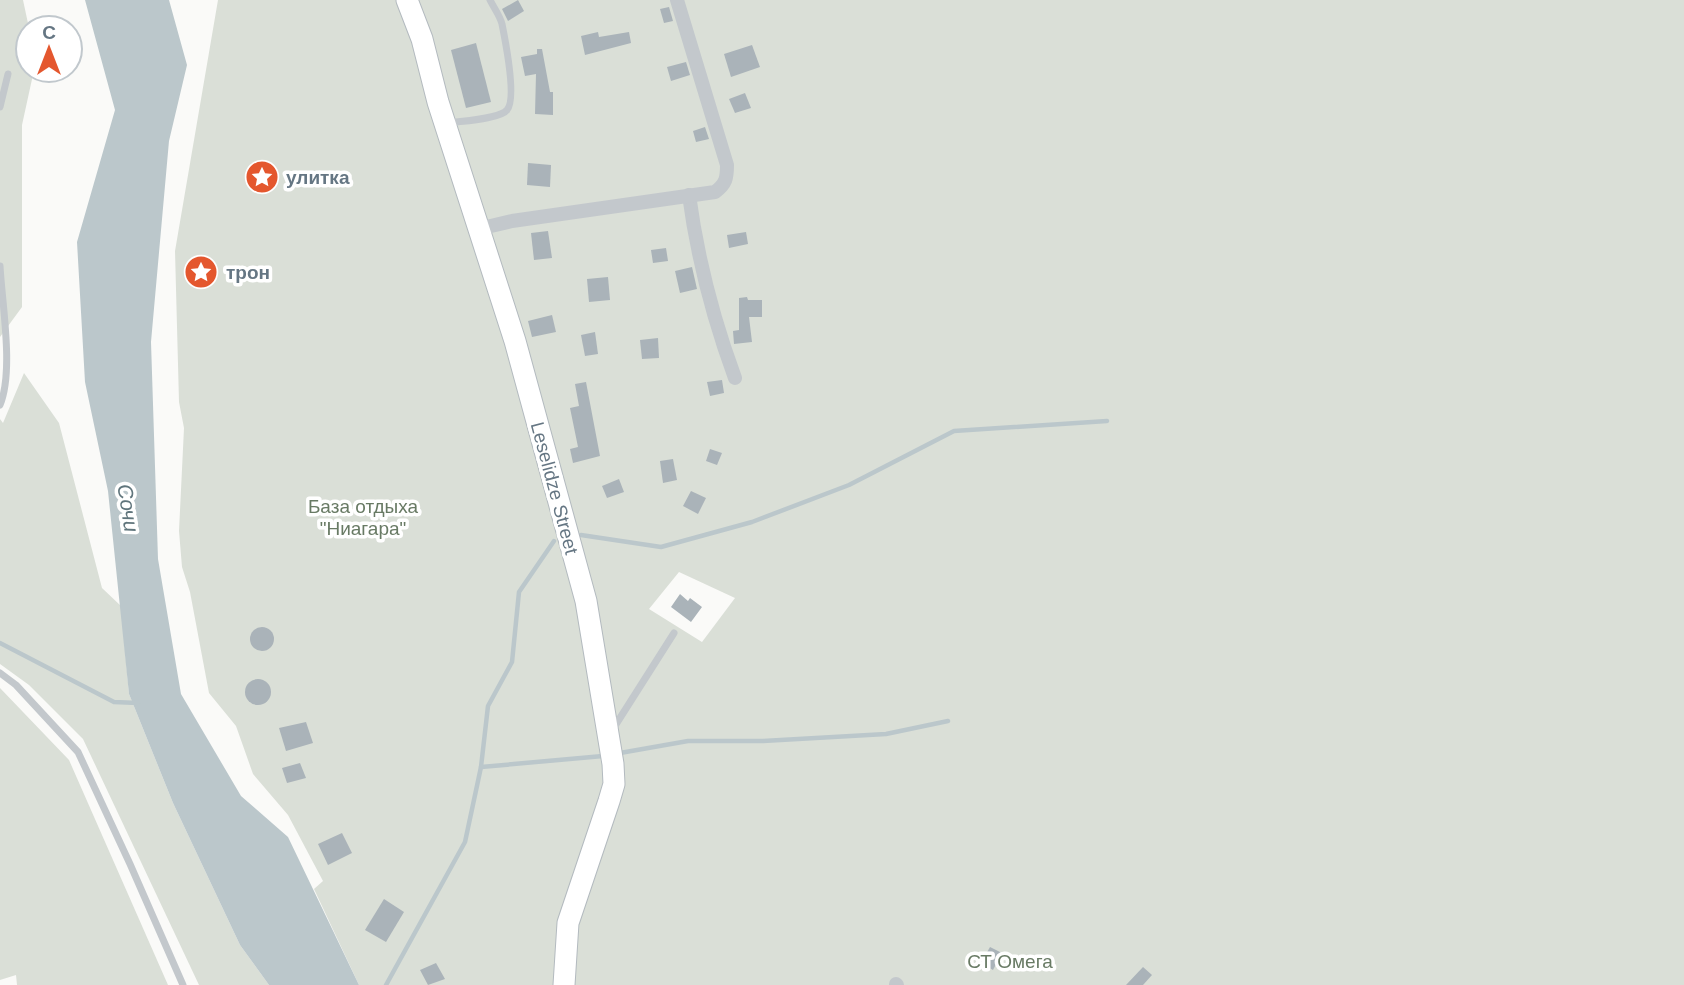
<svg xmlns="http://www.w3.org/2000/svg" width="1684" height="985" viewBox="0 0 1684 985" font-family="Helvetica,sans-serif">
<style>
.green{fill:#dadfd7;fill-rule:evenodd}
.water{fill:#bbc7cb}
.lines{fill:none;stroke-linecap:round;stroke-linejoin:round}
.stream{stroke:#bbc7cb;stroke-width:4.5}
.building{fill:#aab3b9}
.secondary-casing{stroke:#b3babf;stroke-width:23}
.lane{stroke:#c3c8cc;stroke-width:7}
.street{stroke:#c3c8cc;stroke-width:14}
.secondary{stroke:#fff;stroke-width:21}
.labels{text-anchor:middle;stroke-width:7;stroke-linejoin:round;paint-order:stroke}
.poi-label{font-size:19px;font-weight:bold;fill:#657683;stroke:#fff;text-anchor:start}
.street-label{font-size:19px;fill:#657683;stroke:#fff}
.park-label{font-size:19px;fill:#687a64;stroke:#fff}
.water-label{font-size:21px;font-style:italic;fill:#60757c;stroke:#fff}
</style>
<rect width="100%" height="100%" fill="#fafaf8"/>
<!-- green -->
<g class="green">
<polygon points="0,0 23,0 29,28 28,70 34,70 22,125 22,307 0,337"/>
<path d="M218,0H1684V985H359L314,889L323,881L288,815L253,774L236,726L209,693L190,592L182,567L179,531L184,428L179,402L175,251ZM679,572L735,598L702,642L649,609Z"/>
<polygon points="24,373 59,423 102,588 121,606 129,694 173,803 240,945 269,985 199,985 83,739 29,685 0,664 0,419 3,423"/>
<polygon points="0,688 69,760 168,985 17,985 16,975 0,980"/>
</g>
<!-- water -->
<polygon class="water" points="85,0 169,0 187,65 169,141 151,342 158,559 181,694 241,796 288,837 359,985 269,985 240,945 173,803 129,694 108,491 85,382 77,242 115,110"/>
<g class="lines">
<!-- stream -->
<g class="stream">
<polyline points="581,535 661,547 752,522 849,485 954,431 1107,421"/>
<polyline points="0,643 114,702 138,703"/>
<polyline points="620,753 688,741 763,741 886,734 948,721"/>
<polyline points="481,767 603,756"/>
<polyline points="386,985 465,842 481,767 488,706 512,662 519,592 554,541"/>
</g>
</g>
<!-- building -->
<g class="building">
<polygon points="518,0 524,11 508,21 502,9"/>
<polygon points="669,7 673,21 664,23 660,9"/>
<polygon points="598,32 599,37 629,32 631,43 585,55 581,36"/>
<polygon points="476,43 491,102 466,108 451,50"/>
<polygon points="752,45 760,67 731,77 724,54"/>
<polygon points="537,49 542,49 550,92 553,92 553,115 535,114 536,74 525,76 521,57 537,54"/>
<polygon points="686,62 690,75 671,81 667,67"/>
<polygon points="745,93 751,108 735,113 729,99"/>
<polygon points="705,127 709,139 696,142 693,131"/>
<polygon points="528,163 551,165 550,187 527,185"/>
<polygon points="548,231 552,258 534,260 531,233"/>
<polygon points="746,232 748,244 729,248 727,235"/>
<polygon points="666,248 668,261 653,263 651,250"/>
<polygon points="692,267 697,289 680,293 675,271"/>
<polygon points="608,277 610,300 589,302 587,279"/>
<polygon points="747,297 748,300 762,300 762,317 749,317 752,342 734,344 733,331 739,330 739,298"/>
<polygon points="552,315 556,332 532,337 528,321"/>
<polygon points="595,332 598,354 585,356 581,335"/>
<polygon points="658,338 659,358 642,359 640,340"/>
<polygon points="722,380 724,393 710,396 707,382"/>
<polygon points="586,382 600,456 573,463 570,449 578,447 570,408 579,406 575,384"/>
<polygon points="710,449 722,453 717,465 706,461"/>
<polygon points="673,459 677,480 663,483 660,461"/>
<polygon points="619,479 624,492 607,498 602,486"/>
<polygon points="691,491 706,498 698,514 683,506"/>
<polygon points="680,594 688,601 690,598 702,607 691,622 671,607"/>
<circle cx="262" cy="639" r="12"/>
<circle cx="258" cy="692" r="13"/>
<polygon points="306,722 313,743 286,751 279,728"/>
<polygon points="300,763 306,778 287,783 282,768"/>
<polygon points="342,833 352,853 328,865 318,844"/>
<polygon points="384,899 404,912 386,942 365,930"/>
<polygon points="990,947 1002,953 993,970 981,963"/>
<polygon points="436,963 445,979 428,985 420,970"/>
<polygon points="1143,967 1152,975 1143,985 1126,985"/>
</g>
<g class="lines">
<defs>
<polyline id="secondary" points="407,0 422,39 438,102 515,341 586,601 613,764 614,784 609,801 568,923 564,985"/>
</defs>
<!-- secondary casing -->
<use href="#secondary" class="secondary-casing"/>
<!-- lane -->
<g class="lane">
<polyline points="0,107 8,74"/>
<path d="M449,123C461,121 500,119 507,110C517,99 505,39 502,24C500,16 494,8 490,0"/>
<path d="M0,266C2,304 14,371 0,405"/>
<polyline points="0,673 16,685 78,752 130,864 183,985"/>
<polyline points="613,729 674,633"/>
</g>
<!-- street -->
<g class="street">
<path d="M689,195C697,255 714,321 735,378"/>
<path d="M478,229L512,221L715,192C726,184 727,178 727,165L677,0"/>
<polyline points="896,984 897,985"/>
</g>
<!-- secondary -->
<use href="#secondary" class="secondary"/>
</g>
<!-- icons -->
<defs>
<symbol id="sight-disc" viewBox="-11 -11 22 22"><circle r="9.5" fill="#e4572e" stroke="#fff"/><path d="M0-6L1.8-2.2L6-1.7L2.9 1.2L3.7 5.4L0 3.3L-3.7 5.4L-2.9 1.2L-6-1.7L-1.8-2.2Z" fill="#fff"/></symbol>
</defs>
<g fill-rule="evenodd">
<use href="#sight-disc" x="243" y="158" width="38" height="38"/>
<use href="#sight-disc" x="182" y="253" width="38" height="38"/>
</g>
<g class="labels">
<!-- poi labels -->
<g class="poi-label">
<text x="286" y="184">улитка</text>
<text x="226" y="279">трон</text>
</g>
<!-- street labels -->
<g class="street-label">
<text transform="translate(555 488) rotate(75)" y="7">Leselidze Street</text>
</g>
<!-- park labels -->
<g class="park-label">
<text x="363" y="513">База отдыха<tspan x="363" dy="22">"Ниагара"</tspan></text>
<text x="1010" y="968">СТ Омега</text>
</g>
<!-- water labels -->
<g class="water-label">
<text transform="translate(128 508) rotate(81)" y="7">Сочи</text>
</g>
</g>
<!-- north arrow -->
<g transform="translate(49 49)"><circle r="33" fill="#ffffff" stroke="#c1c8cd" stroke-width="2"/>
<path d="M0-5L12 26L0 18L-12 26Z" fill="#e4572e"/>
<text y="-10" font-size="19" font-weight="bold" text-anchor="middle" fill="#657683">С</text>
</g>
</svg>
